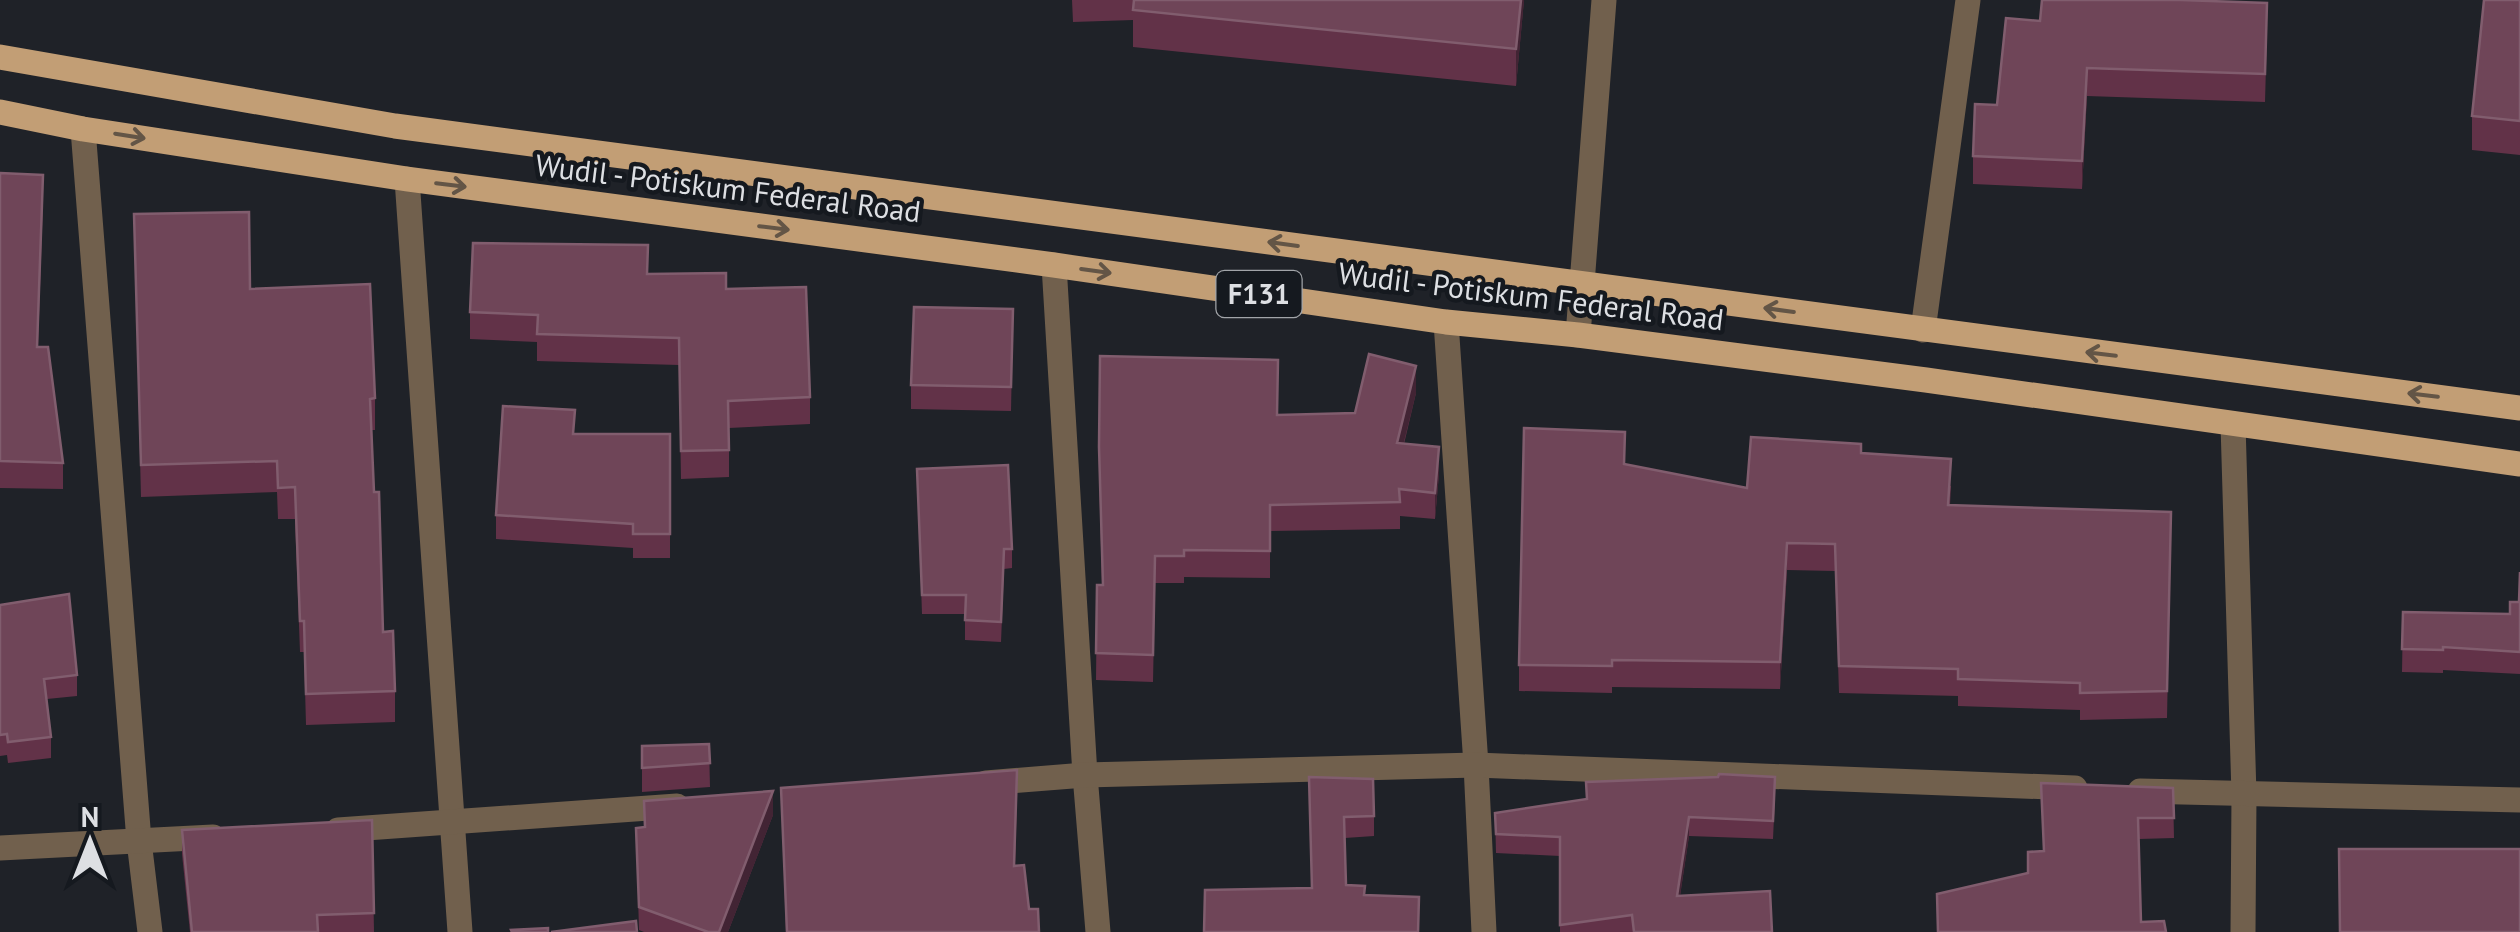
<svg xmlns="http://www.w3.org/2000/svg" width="2520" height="932" viewBox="0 0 2520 932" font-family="'PT Sans',sans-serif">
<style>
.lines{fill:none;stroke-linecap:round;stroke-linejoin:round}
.street{stroke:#71604d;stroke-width:25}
.primary{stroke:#c29e75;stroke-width:25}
.wall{fill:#623248}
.shaded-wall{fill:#422434}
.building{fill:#6f4558;stroke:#815d6e;stroke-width:2.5}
.oneway{stroke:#635546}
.labels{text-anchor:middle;stroke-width:9;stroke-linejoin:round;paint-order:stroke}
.shield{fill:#15191f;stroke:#a1a4a8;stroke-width:2.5}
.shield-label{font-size:28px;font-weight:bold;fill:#dddfe3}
.street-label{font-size:30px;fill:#dddfe3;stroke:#15191f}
</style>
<rect width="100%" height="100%" fill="#1f2228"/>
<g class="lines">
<!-- street -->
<g class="street">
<polyline points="83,129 139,841 150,932"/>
<polyline points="407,179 460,932"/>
<polyline points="1054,265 1085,775 1098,932"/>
<polyline points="1446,322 1476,765 1484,932"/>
<polyline points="1923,330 1968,0"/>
<polyline points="1578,335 1604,0"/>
<polyline points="2233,424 2244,795 2243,932"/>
<polyline points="986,783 1085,775 1476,765 2075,788"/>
<polyline points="2140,791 2520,800"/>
<polyline points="338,830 677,806"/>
<polyline points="0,848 213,837"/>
</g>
<!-- primary -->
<g class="primary">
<polyline points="0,57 395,126 2520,408"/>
<polyline points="0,112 83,129 407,179 1054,265 1446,322 1578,335 1926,380 2520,464"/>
</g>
</g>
<!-- wall -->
<g class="wall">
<polygon points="1072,0 1524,0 1516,86 1133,47 1133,20 1073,22"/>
<polygon points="2520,0 2520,155 2472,150 2472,116"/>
<polygon points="2040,21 2267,31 2265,102 2087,96 2082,189 1973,184 1973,156"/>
<polygon points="0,173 43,201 38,347 63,463 63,489 0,488"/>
<polygon points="134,214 250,289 375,398 375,430 372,430 374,492 383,632 395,691 395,722 306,725 304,652 300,652 295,519 278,519 277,492 141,497"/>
<polygon points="648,274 726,289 810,397 810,424 729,428 729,477 681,479 679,365 537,361 537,342 470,339 470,312"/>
<polygon points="1013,309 1011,411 911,409 911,385"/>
<polygon points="1100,356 1277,415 1355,413 1416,393 1404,444 1439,474 1435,519 1400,516 1400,529 1270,531 1270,578 1184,577 1184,583 1155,583 1153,682 1096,680 1097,585 1102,585 1099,474"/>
<polygon points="575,434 670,434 670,558 633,558 633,548 496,539 496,515"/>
<polygon points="1861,453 1951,486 1950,505 2171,512 2167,718 2080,720 2080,710 1958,706 1958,696 1839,693 1835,571 1787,570 1780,689 1612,687 1612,693 1519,691 1519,665 1625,464 1747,488"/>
<polygon points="917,469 1012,549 1012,568 1004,569 1001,642 965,640 965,614 922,614"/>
<polygon points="2520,572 2520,674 2443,670 2443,673 2402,672 2403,612 2510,614 2519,602"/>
<polygon points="0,605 77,675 77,696 47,699 51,737 51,758 8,763 7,755 0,756"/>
<polygon points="709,744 710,787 642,792 642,746"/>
<polygon points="781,788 1017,796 1015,866 1029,909 1039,932 786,932"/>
<polygon points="2173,788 2174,838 2139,839 2141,922 2028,873 2043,851"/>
<polygon points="1775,796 1773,839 1689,836 1680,896 1772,932 1560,932 1560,856 1496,853 1495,813"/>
<polygon points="1309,797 1374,816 1374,836 1345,838 1346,885 1365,895 1419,932 1312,888"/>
<polygon points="644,801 773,815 728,932 644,932 639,930 636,828 644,827"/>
<polygon points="372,820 374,932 190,932 182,854 182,830"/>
</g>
<!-- shaded-wall -->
<g class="shaded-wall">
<polygon points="1521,0 1524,0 1516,86 1516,49"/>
<polygon points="2087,68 2087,96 2082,189 2082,161"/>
<polygon points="1416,366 1416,393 1397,470 1397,443"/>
<polygon points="1439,447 1439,474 1435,519 1435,493"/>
<polygon points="1787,543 1787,570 1780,689 1780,662"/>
<polygon points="773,791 773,815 728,932 719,932"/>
<polygon points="1689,817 1689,836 1677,915 1677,896"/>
</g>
<!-- building -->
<g class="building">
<polygon points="1134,0 1521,0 1516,49 1133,10"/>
<polygon points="2042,0 2181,0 2267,3 2265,74 2087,68 2082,161 1973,156 1975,104 1997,105 2006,18 2040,21"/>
<polygon points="2484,0 2520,0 2520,121 2472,116"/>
<polygon points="0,173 43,175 37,347 48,347 63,463 0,461"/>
<polygon points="249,212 250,289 370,284 375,398 370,399 374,492 379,492 383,632 393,631 395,691 306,694 304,621 300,621 295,487 278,488 277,461 141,465 134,214"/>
<polygon points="473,243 648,245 647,274 726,273 726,289 806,287 810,397 728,401 729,450 681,451 679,338 537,334 538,315 470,312"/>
<polygon points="914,307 1013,309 1011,387 911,385"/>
<polygon points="1369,354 1416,366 1397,443 1439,447 1435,493 1399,489 1400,502 1270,505 1270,551 1184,550 1184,556 1155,556 1153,655 1096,653 1097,585 1103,585 1099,447 1100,356 1278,360 1277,415 1355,413"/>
<polygon points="503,406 575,410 573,434 670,434 670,534 633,534 633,524 496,515"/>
<polygon points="1524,428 1625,432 1624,464 1747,488 1751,437 1861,444 1861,453 1951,459 1948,505 2171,512 2167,691 2080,693 2080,683 1958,679 1958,669 1839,666 1835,544 1787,543 1780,662 1612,660 1612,666 1519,665"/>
<polygon points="1008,465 1012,549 1004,549 1001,622 965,620 966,595 922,595 917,469"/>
<polygon points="2520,572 2520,652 2443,647 2443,650 2402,649 2403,612 2510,614 2510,602 2519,602"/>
<polygon points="69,594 77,675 44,679 51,737 8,742 7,734 0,735 0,605"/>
<polygon points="709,744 710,763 642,768 642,746"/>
<polygon points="1017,770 1014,866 1024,865 1029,909 1038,909 1039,932 787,932 781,788"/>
<polygon points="1719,774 1775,777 1773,821 1689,817 1677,896 1770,891 1772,932 1634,932 1632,915 1560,925 1560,837 1496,834 1495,813 1587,799 1586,782 1718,777"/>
<polygon points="1309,777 1373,779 1374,816 1344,817 1346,885 1365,886 1364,895 1419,897 1418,932 1204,932 1205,890 1312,888"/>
<polygon points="2041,783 2173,788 2174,818 2138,818 2141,922 2164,921 2166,932 1938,932 1937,894 2028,873 2028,852 2044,851"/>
<polygon points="773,791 719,932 708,932 639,907 636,828 645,827 644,801"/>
<polygon points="372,820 374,913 317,915 318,932 192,932 182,830"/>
<polygon points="2339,849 2520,849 2520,932 2340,932"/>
<polygon points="636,921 637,932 551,932"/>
<polygon points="548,928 548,932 512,932 511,930"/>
</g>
<!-- one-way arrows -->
<defs><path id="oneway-shaft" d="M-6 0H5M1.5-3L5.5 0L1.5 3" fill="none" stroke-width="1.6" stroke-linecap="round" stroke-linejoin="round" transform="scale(2.5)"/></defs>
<g class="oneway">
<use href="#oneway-shaft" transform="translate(130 136) rotate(9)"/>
<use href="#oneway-shaft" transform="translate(451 185) rotate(7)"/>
<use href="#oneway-shaft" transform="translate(774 228) rotate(7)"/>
<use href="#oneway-shaft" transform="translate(1283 244) rotate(-172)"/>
<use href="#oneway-shaft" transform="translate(1096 271) rotate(8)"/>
<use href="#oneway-shaft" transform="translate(1779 310) rotate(-172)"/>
<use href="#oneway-shaft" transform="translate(2101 354) rotate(-173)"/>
<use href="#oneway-shaft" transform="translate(2423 395) rotate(-173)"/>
</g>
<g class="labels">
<!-- shield labels -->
<rect class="shield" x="1216.5" y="271" width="85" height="46" rx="8"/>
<g class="shield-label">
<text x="1259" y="304">F131</text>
</g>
<!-- street labels -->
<g class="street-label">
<text transform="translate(728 189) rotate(7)" y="10">Wudil - Potiskum Federal Road</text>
<text transform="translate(1531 297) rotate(7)" y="10">Wudil - Potiskum Federal Road</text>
</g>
</g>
<!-- north arrow -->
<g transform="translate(90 842)" stroke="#15191f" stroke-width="8" paint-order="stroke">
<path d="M0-8L18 38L0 25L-18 38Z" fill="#dddfe3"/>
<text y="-15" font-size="28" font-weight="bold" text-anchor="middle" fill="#dddfe3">N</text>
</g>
</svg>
